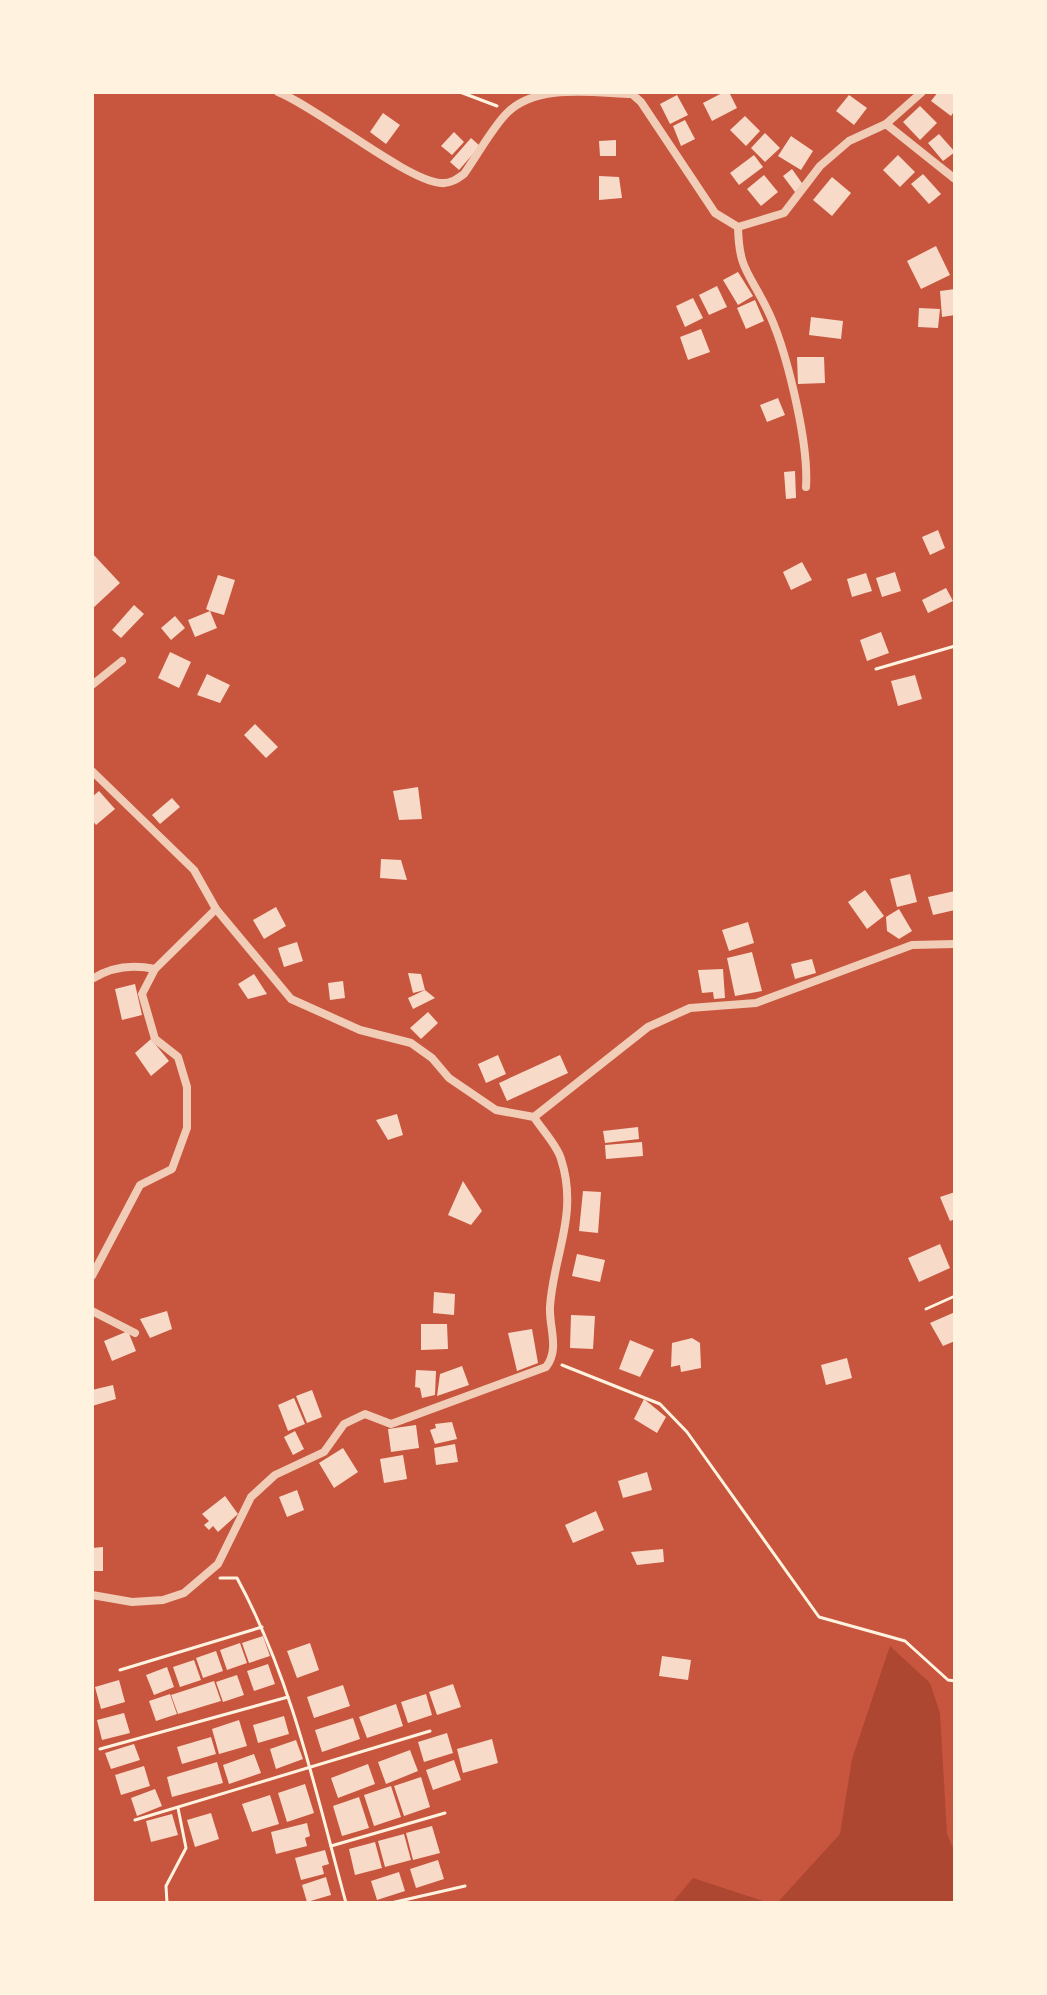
<svg xmlns="http://www.w3.org/2000/svg" width="1047" height="1995" viewBox="0 0 1047 1995" font-family="'Fira Sans',sans-serif">
<style>
.green{fill:#ae4732}
.building{fill:#f7dbc8}
.lines{fill:none;stroke-linecap:round;stroke-linejoin:round}
.path{stroke:#fff3e0;stroke-width:3}
.minor{stroke:#f1ccb7;stroke-width:8}
</style>
<rect width="100%" height="100%" fill="#c8553d"/>
<!-- green -->
<g class="green">
<polygon points="890,1646 930,1683 940,1713 947,1834 955,1853 955,1903 777,1903 840,1834 852,1759"/>
<polygon points="693,1878 769,1903 672,1903"/>
</g>
<!-- building -->
<g class="building">
<polygon points="724,92 729,92 737,108 712,121 703,103"/>
<polygon points="938,92 955,92 955,110 951,116 931,101"/>
<polygon points="677,95 688,115 670,124 660,104"/>
<polygon points="849,95 867,108 854,125 836,111"/>
<polygon points="920,106 937,123 920,140 903,122"/>
<polygon points="383,113 400,125 386,144 370,132"/>
<polygon points="745,116 760,131 746,146 730,130"/>
<polygon points="685,120 695,139 681,146 673,126"/>
<polygon points="454,132 464,142 452,155 441,146"/>
<polygon points="765,133 780,148 765,162 751,148"/>
<polygon points="939,134 955,152 943,161 928,143"/>
<polygon points="791,136 813,151 801,170 778,156"/>
<polygon points="471,138 480,146 459,170 450,162"/>
<polygon points="616,140 616,156 600,156 599,141"/>
<polygon points="754,155 763,167 739,185 730,173"/>
<polygon points="898,155 915,172 900,187 883,170"/>
<polygon points="792,169 804,186 795,192 783,176"/>
<polygon points="923,174 941,194 929,204 911,184"/>
<polygon points="764,175 778,192 761,206 747,189"/>
<polygon points="599,176 619,177 622,198 599,200"/>
<polygon points="832,177 851,193 832,216 813,200"/>
<polygon points="936,246 950,275 921,289 907,261"/>
<polygon points="738,272 753,296 738,305 723,280"/>
<polygon points="717,286 727,307 709,315 699,295"/>
<polygon points="955,289 955,315 942,317 940,291"/>
<polygon points="693,298 703,318 685,327 676,306"/>
<polygon points="755,300 764,321 746,329 737,308"/>
<polygon points="919,308 940,309 938,328 918,327"/>
<polygon points="811,317 843,321 841,339 809,335"/>
<polygon points="701,329 710,352 688,360 680,337"/>
<polygon points="797,357 824,357 825,383 798,384"/>
<polygon points="778,398 785,415 767,422 760,405"/>
<polygon points="795,471 796,498 786,499 784,472"/>
<polygon points="938,530 945,548 930,555 922,537"/>
<polygon points="92,553 120,583 92,609"/>
<polygon points="802,562 812,580 791,590 783,572"/>
<polygon points="895,572 901,591 882,597 876,578"/>
<polygon points="866,573 872,591 852,597 847,579"/>
<polygon points="218,575 235,580 224,615 210,611 217,628 195,637 188,620 210,611 206,609"/>
<polygon points="946,588 953,601 928,613 922,600"/>
<polygon points="134,605 144,614 121,638 112,630"/>
<polygon points="175,616 185,628 171,640 161,628"/>
<polygon points="881,632 889,653 867,661 860,640"/>
<polygon points="170,652 191,662 179,688 158,678"/>
<polygon points="207,674 230,685 220,703 197,695"/>
<polygon points="915,675 922,699 898,706 891,681"/>
<polygon points="255,724 278,747 266,758 244,735"/>
<polygon points="418,787 422,819 399,820 393,791"/>
<polygon points="99,791 115,809 96,825 92,820 92,797"/>
<polygon points="172,798 180,807 160,824 152,815"/>
<polygon points="381,859 401,860 407,880 380,878"/>
<polygon points="910,874 917,902 897,907 890,879"/>
<polygon points="865,890 884,916 867,929 848,902"/>
<polygon points="955,891 955,910 933,915 928,897"/>
<polygon points="276,907 286,926 264,939 253,920"/>
<polygon points="899,909 912,931 899,939 887,931 886,917"/>
<polygon points="748,922 754,943 729,951 722,930"/>
<polygon points="297,942 303,961 284,967 278,948"/>
<polygon points="752,952 762,991 735,996 727,958"/>
<polygon points="812,959 816,973 795,979 791,964"/>
<polygon points="723,969 725,998 714,999 713,992 702,993 698,970"/>
<polygon points="408,973 421,974 425,990 413,993"/>
<polygon points="254,974 267,994 248,999 238,984"/>
<polygon points="343,981 345,998 330,1000 328,983"/>
<polygon points="135,984 142,1015 122,1020 115,989"/>
<polygon points="425,990 435,998 413,1009 408,998"/>
<polygon points="428,1012 438,1023 421,1039 410,1028"/>
<polygon points="151,1039 169,1061 151,1076 135,1053"/>
<polygon points="498,1055 506,1074 486,1083 478,1064"/>
<polygon points="560,1055 568,1073 507,1101 499,1083"/>
<polygon points="397,1114 403,1135 388,1140 376,1120"/>
<polygon points="638,1127 639,1139 605,1143 603,1131"/>
<polygon points="642,1142 643,1156 606,1159 605,1145"/>
<polygon points="463,1181 482,1211 471,1225 448,1215"/>
<polygon points="583,1191 601,1192 598,1233 579,1231"/>
<polygon points="955,1192 955,1219 950,1221 940,1197"/>
<polygon points="940,1244 950,1268 919,1282 908,1258"/>
<polygon points="577,1254 605,1260 600,1282 572,1276"/>
<polygon points="434,1292 455,1294 454,1315 433,1313"/>
<polygon points="167,1311 172,1329 150,1338 140,1319"/>
<polygon points="955,1312 955,1341 943,1346 930,1323"/>
<polygon points="571,1315 595,1316 593,1349 570,1348"/>
<polygon points="421,1324 447,1324 448,1349 421,1350"/>
<polygon points="532,1329 538,1363 517,1371 508,1333"/>
<polygon points="128,1331 136,1351 112,1361 104,1341"/>
<polygon points="692,1338 700,1343 701,1368 681,1372 680,1365 671,1367 672,1343"/>
<polygon points="630,1340 654,1350 640,1377 619,1369"/>
<polygon points="847,1358 852,1378 826,1385 821,1365"/>
<polygon points="462,1366 469,1385 437,1396 440,1374"/>
<polygon points="416,1370 436,1371 435,1395 422,1398 420,1388 415,1387"/>
<polygon points="113,1385 116,1399 92,1406 92,1390"/>
<polygon points="312,1390 322,1417 307,1423 296,1396"/>
<polygon points="294,1398 305,1424 288,1431 278,1405"/>
<polygon points="644,1399 666,1417 657,1433 634,1419"/>
<polygon points="452,1422 457,1439 435,1444 430,1430 436,1428 435,1424"/>
<polygon points="416,1425 419,1448 391,1452 388,1429"/>
<polygon points="295,1431 304,1449 293,1455 284,1437"/>
<polygon points="455,1444 458,1462 436,1465 434,1448"/>
<polygon points="343,1448 358,1472 334,1488 319,1463"/>
<polygon points="403,1455 407,1479 384,1483 380,1459"/>
<polygon points="647,1472 652,1490 623,1498 618,1481"/>
<polygon points="297,1490 304,1510 287,1517 279,1497"/>
<polygon points="225,1496 238,1514 218,1532 213,1526 209,1530 204,1525 209,1521 202,1514"/>
<polygon points="596,1511 604,1530 573,1543 565,1525"/>
<polygon points="103,1547 103,1571 92,1571 92,1548"/>
<polygon points="663,1549 664,1562 637,1565 631,1552"/>
<polygon points="263,1636 270,1656 249,1663 242,1643"/>
<polygon points="240,1643 247,1663 227,1670 220,1650"/>
<polygon points="310,1643 319,1670 297,1678 287,1651"/>
<polygon points="216,1651 223,1671 203,1678 196,1658"/>
<polygon points="662,1656 691,1660 688,1680 659,1676"/>
<polygon points="194,1660 201,1680 180,1687 173,1667"/>
<polygon points="268,1664 275,1684 254,1691 247,1671"/>
<polygon points="167,1667 174,1687 154,1695 146,1675"/>
<polygon points="237,1675 244,1695 223,1702 216,1682"/>
<polygon points="119,1680 125,1702 101,1709 95,1687"/>
<polygon points="214,1681 221,1701 178,1714 171,1695"/>
<polygon points="453,1684 461,1707 437,1715 429,1692"/>
<polygon points="343,1685 350,1706 314,1718 307,1697"/>
<polygon points="170,1694 177,1714 156,1721 149,1701"/>
<polygon points="426,1694 432,1715 408,1723 401,1702"/>
<polygon points="396,1704 403,1726 367,1738 359,1717"/>
<polygon points="124,1713 130,1733 102,1740 97,1720"/>
<polygon points="284,1716 289,1734 258,1743 253,1725"/>
<polygon points="353,1718 360,1739 322,1752 315,1730"/>
<polygon points="239,1720 247,1746 219,1754 212,1729"/>
<polygon points="447,1733 453,1753 424,1762 418,1742"/>
<polygon points="211,1737 216,1754 182,1764 177,1747"/>
<polygon points="492,1739 498,1763 463,1773 457,1749"/>
<polygon points="296,1740 303,1759 276,1769 270,1749"/>
<polygon points="134,1744 140,1760 111,1769 105,1753"/>
<polygon points="410,1750 418,1771 386,1784 378,1762"/>
<polygon points="254,1754 261,1773 229,1784 223,1765"/>
<polygon points="454,1760 461,1780 433,1790 426,1770"/>
<polygon points="217,1762 223,1783 172,1797 167,1777"/>
<polygon points="368,1764 375,1784 338,1798 331,1778"/>
<polygon points="144,1766 150,1786 121,1795 115,1775"/>
<polygon points="421,1777 430,1807 404,1816 394,1786"/>
<polygon points="305,1784 314,1813 287,1822 278,1793"/>
<polygon points="391,1786 401,1817 374,1826 364,1795"/>
<polygon points="155,1789 162,1806 137,1816 131,1798"/>
<polygon points="270,1795 279,1824 252,1832 242,1804"/>
<polygon points="359,1797 369,1828 342,1836 333,1806"/>
<polygon points="211,1813 219,1839 195,1847 187,1820"/>
<polygon points="172,1814 178,1835 151,1842 146,1821"/>
<polygon points="307,1823 310,1836 305,1838 307,1846 276,1854 271,1832"/>
<polygon points="432,1826 440,1853 413,1860 406,1833"/>
<polygon points="404,1834 411,1860 385,1867 378,1841"/>
<polygon points="375,1842 382,1868 355,1875 349,1849"/>
<polygon points="325,1850 329,1864 322,1866 324,1874 301,1880 295,1858"/>
<polygon points="438,1860 444,1879 416,1888 410,1869"/>
<polygon points="399,1872 405,1891 377,1900 371,1881"/>
<polygon points="326,1877 331,1895 307,1902 302,1885"/>
</g>
<g class="lines">
<!-- path -->
<g class="path">
<polyline points="460,92 497,106"/>
<polyline points="876,669 955,646"/>
<polyline points="926,1309 955,1296"/>
<polyline points="562,1365 660,1404 687,1432 819,1617 905,1641 948,1680 955,1681"/>
<path d="M220,1578H237C292,1679 316,1793 346,1903"/>
<polyline points="120,1670 262,1627"/>
<polyline points="100,1749 288,1697"/>
<polyline points="135,1820 430,1731"/>
<polyline points="331,1846 445,1813"/>
<polyline points="167,1903 166,1886 186,1848 178,1808"/>
<polyline points="391,1903 465,1886"/>
</g>
<!-- minor -->
<g class="minor">
<path d="M278,92C320,109 407,181 441,183C450,184 457,179 464,174C477,156 492,128 507,113C537,83 594,93 632,94L641,102L715,213L738,227L784,213L820,166L849,141L886,124L955,179"/>
<polyline points="886,124 922,92"/>
<path d="M738,227C739,269 748,271 766,307C786,346 809,443 806,487"/>
<polyline points="92,685 122,661"/>
<polyline points="92,771 194,870 216,909 291,999 360,1030 411,1043 432,1058 449,1078 496,1110 534,1117 648,1027 690,1008 756,1003 912,945 955,944"/>
<path d="M92,979C112,966 132,964 155,969L216,909"/>
<polyline points="92,1276 140,1185 172,1169 187,1128 187,1087 178,1057 155,1039 142,994 155,969"/>
<polyline points="92,1311 135,1333"/>
<path d="M92,1595L132,1602L163,1600L184,1593L218,1564L251,1497L275,1475L324,1452L344,1424L365,1414L391,1424L546,1367C560,1349 549,1328 550,1307C553,1256 579,1214 561,1159C557,1145 542,1130 534,1117"/>
</g>
</g>
<!-- border -->
<rect width="1047" height="1995" fill="none" stroke="#fff3e0" stroke-width="188"/>
</svg>
